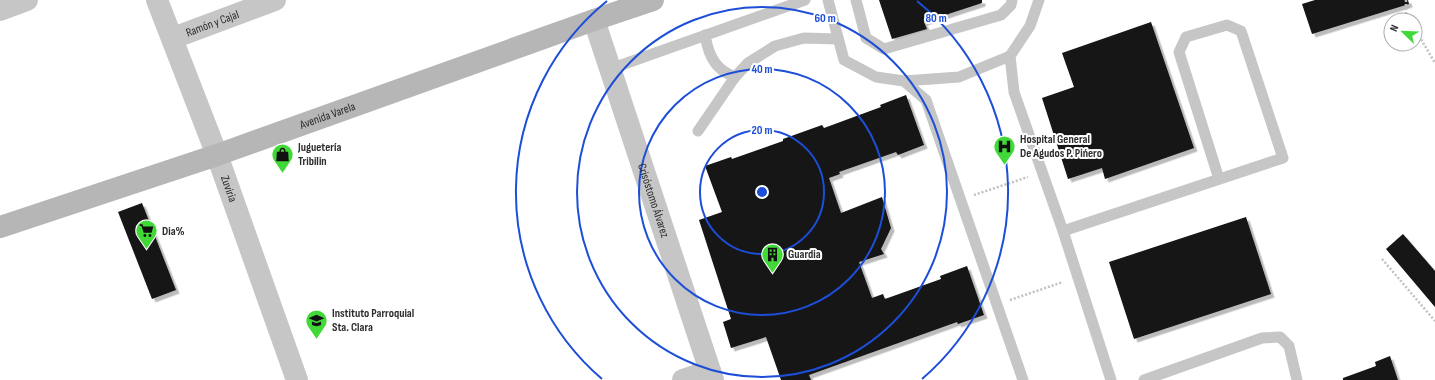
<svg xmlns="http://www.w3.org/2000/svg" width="1435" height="380" viewBox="0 0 1435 380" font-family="'Sofia Sans Condensed',sans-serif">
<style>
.building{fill:#131313;filter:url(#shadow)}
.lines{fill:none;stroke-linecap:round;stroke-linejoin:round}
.path{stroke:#c0c0c0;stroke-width:2.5;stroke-dasharray:2 2;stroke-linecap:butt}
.lane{stroke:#c6c6c6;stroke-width:11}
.street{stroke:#c6c6c6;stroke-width:22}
.secondary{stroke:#b6b6b6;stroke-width:22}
.ring{fill:none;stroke:#1d4ed8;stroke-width:2}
.labels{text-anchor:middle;stroke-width:4;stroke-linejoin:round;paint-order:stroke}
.street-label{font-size:12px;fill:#2c2c2c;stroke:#fff}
.poi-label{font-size:12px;font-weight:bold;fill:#2c2c2c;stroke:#fff;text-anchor:start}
.centre{fill:#1d4ed8;stroke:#fff;stroke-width:2}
.ring-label{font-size:12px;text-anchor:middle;font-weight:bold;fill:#1d4ed8;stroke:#fff;stroke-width:4;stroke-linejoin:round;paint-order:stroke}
</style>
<defs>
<filter id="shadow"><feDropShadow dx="3.5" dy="3.5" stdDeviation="0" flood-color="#0004"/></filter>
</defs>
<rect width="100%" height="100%" fill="#fff"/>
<!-- building -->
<g class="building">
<polygon points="879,0 982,0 982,3 924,22 927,29 892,39"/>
<polygon points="1315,0 1408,0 1409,4 1312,34 1302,4"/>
<polygon points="1151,22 1194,148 1105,179 1102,168 1068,179 1042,98 1074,87 1062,53"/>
<polygon points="906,95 924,145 898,155 896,152 839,172 840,174 829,178 841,213 882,197 891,228 881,249 884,254 859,262 872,298 883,294 885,299 941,279 940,276 967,266 984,315 958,324 957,322 809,375 811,380 781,380 766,337 731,348 723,322 731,319 699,220 722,212 705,166 731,157 732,159 783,141 783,139 822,125 824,128 881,107 880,105"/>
<polygon points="142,203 176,290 152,299 118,212"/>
<polygon points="1246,217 1271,294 1134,339 1109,262"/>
<polygon points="1403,234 1435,271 1435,307 1386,249"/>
<polygon points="1390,356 1398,380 1343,380 1343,378 1376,366 1375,362"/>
</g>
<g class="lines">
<!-- path -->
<g class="path">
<polyline points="1406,0 1406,14 1409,20"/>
<polyline points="1415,29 1435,63"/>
<polyline points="974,195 1028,177"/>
<polyline points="1382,259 1435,321"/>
<polyline points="1010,300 1063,282"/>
</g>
<!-- lane -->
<g class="lane">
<polyline points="828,0 844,60 876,77 904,81 926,100 1023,380"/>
<polyline points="856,0 866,38 884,49 1001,15 1011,5 1012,0"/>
<polyline points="1039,0 1030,26 1010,56 1014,92 1063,231 1111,380"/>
<path d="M705,35C707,47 711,61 721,69C725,73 731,75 735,77"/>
<polyline points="610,69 805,0"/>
<polyline points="904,81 959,77 1010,56"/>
<polyline points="698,131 735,77 748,63 775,46 804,38 838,39"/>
<polyline points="1063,231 1283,158 1241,31 1227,25 1186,37 1179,52 1219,179"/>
<polyline points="1144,380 1262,338 1280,337 1289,346 1297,380"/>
</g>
<!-- street -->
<g class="street">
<path id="s1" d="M157,0L217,155L297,380"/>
<polyline points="0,10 27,0"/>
<path id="s2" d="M594,20L713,380"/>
<path id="s3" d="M173,38L275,0"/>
<polyline points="683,380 710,371"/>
</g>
<!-- secondary -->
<path class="secondary" id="s4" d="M0,227L217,155L594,20L653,0"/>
</g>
<!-- distance rings -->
<g class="ring">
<circle cx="762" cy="192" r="62"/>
<circle cx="762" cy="192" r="123"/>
<circle cx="762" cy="192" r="185"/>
<path d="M602 379A246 246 0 0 1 607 1M917 1A246 246 0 0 1 922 379"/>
</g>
<!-- icons -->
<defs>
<symbol id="hospital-pin" viewBox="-11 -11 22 30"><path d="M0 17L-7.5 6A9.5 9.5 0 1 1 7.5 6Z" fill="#40d937" stroke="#fff"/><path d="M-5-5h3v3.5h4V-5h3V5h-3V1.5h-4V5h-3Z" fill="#111"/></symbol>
<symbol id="shop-pin" viewBox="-11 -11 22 30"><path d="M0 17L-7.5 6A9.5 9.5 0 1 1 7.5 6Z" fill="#40d937" stroke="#fff"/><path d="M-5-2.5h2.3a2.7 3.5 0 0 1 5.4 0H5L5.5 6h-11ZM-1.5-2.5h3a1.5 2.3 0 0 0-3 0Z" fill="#111"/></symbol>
<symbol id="supermarket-pin" viewBox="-11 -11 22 30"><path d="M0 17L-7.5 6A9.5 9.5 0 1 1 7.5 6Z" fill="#40d937" stroke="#fff"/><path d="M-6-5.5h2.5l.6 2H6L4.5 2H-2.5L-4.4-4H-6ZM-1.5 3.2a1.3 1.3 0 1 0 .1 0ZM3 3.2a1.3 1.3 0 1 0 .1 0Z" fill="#111"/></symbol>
<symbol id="building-pin" viewBox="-11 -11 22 30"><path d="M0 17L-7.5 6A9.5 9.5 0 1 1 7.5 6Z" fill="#40d937" stroke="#fff"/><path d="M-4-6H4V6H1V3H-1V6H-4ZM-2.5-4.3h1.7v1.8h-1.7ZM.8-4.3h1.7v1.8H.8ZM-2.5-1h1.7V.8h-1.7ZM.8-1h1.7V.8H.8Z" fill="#111"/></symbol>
<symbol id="school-pin" viewBox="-11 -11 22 30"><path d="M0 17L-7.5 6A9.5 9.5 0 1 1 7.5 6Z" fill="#40d937" stroke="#fff"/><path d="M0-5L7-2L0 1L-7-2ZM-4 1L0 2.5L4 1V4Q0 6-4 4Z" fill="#111"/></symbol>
</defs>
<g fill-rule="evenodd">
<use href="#hospital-pin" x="992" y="134" width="25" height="34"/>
<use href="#shop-pin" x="270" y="142" width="25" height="34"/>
<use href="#supermarket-pin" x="134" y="218" width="25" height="34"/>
<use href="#building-pin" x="760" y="242" width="25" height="34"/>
<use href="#school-pin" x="304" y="308" width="25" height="34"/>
</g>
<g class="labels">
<!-- street labels -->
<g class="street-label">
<text dy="4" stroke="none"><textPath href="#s3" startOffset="42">Ramón y Cajal</textPath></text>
<text dy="4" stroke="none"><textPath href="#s4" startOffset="346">Avenida Varela</textPath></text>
<text dy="4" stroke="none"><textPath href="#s1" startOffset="202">Zuviría</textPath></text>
<text dy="4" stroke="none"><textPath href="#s2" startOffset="190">Crisóstomo Álvarez</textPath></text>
</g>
<!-- poi labels -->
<g class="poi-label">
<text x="1020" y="143">Hospital General<tspan x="1020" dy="14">De Agudos P. Pińero</tspan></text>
<text x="298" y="151">Juguetería<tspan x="298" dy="14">Tribilin</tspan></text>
<text x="162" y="235">Dia%</text>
<text x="788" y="258">Guardia</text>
<text x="332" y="317">Instituto Parroquial<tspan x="332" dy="14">Sta. Clara</tspan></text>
</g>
</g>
<circle cx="762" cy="192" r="6" class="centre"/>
<g class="ring-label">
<text x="936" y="22">80 m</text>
<text x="825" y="22">60 m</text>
<text x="762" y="73">40 m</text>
<text x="762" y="134">20 m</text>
</g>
<!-- north arrow -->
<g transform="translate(1403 32) rotate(293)"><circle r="19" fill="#ffffff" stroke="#ababab"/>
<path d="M0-3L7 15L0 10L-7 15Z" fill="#40d937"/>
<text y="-6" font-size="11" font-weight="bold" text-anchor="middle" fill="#2c2c2c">N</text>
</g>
</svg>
